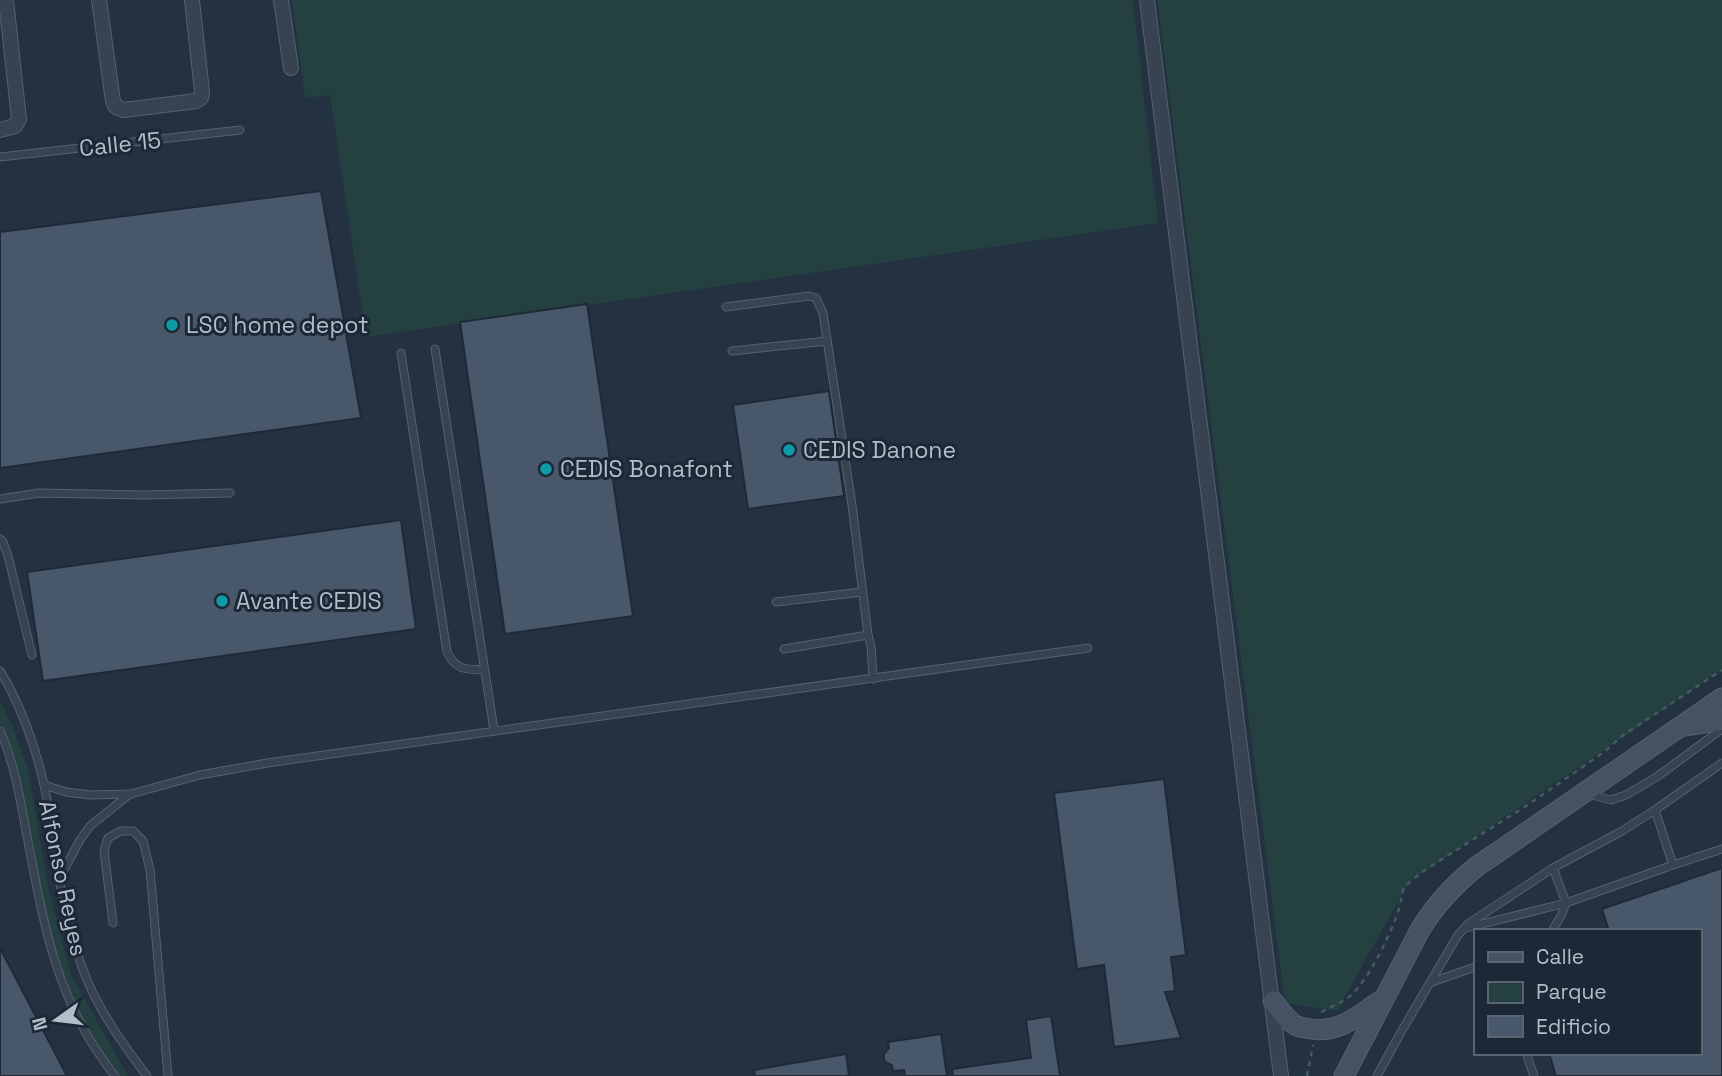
<svg xmlns="http://www.w3.org/2000/svg" width="1722" height="1076" viewBox="0 0 1722 1076" font-family="'Space Grotesk',sans-serif">
<style>
.green{fill:#254041}
.building{fill:#48586a;stroke:#1e2a37;stroke-width:2}
.lines{fill:none;stroke-linecap:round;stroke-linejoin:round}
.lane-casing{stroke:#55616e;stroke-width:9}
.street-casing{stroke:#55616e;stroke-width:16}
.secondary-casing{stroke:#55616e;stroke-width:21}
.path{stroke:#435d5e;stroke-width:2.5;stroke-dasharray:5 5;stroke-linecap:butt}
.lane{stroke:#374350;stroke-width:7}
.street{stroke:#374350;stroke-width:14}
.secondary{stroke:#455263;stroke-width:19}
.culture-dot{fill:#0f9aa8;stroke:#1c2835;stroke-width:2.5}
.labels{text-anchor:middle;stroke-width:6;stroke-linejoin:round;paint-order:stroke}
.street-label{font-size:23px;fill:#b3becb;stroke:#1c2835}
.poi-label{font-size:23px;fill:#b3becb;stroke:#1c2835;text-anchor:start}
</style>
<rect width="100%" height="100%" fill="#233140"/>
<!-- green -->
<g class="green">
<polygon points="292,0 1133,0 1158,223 366,337 330,95 305,98"/>
<polygon points="1157,0 1722,0 1722,670 1409,882 1337,1011 1285,1003"/>
<polygon points="0,701 13,727 29,773 47,882 71,975 128,1076 117,1076 96,1045 62,977 39,891 17,773 0,723"/>
</g>
<!-- building -->
<g class="building">
<polygon points="321,191 361,418 0,468 0,232"/>
<polygon points="587,304 633,616 505,634 460,322"/>
<polygon points="829,391 844,496 748,509 733,405"/>
<polygon points="401,520 416,629 43,681 27,572"/>
<polygon points="1164,779 1186,955 1171,957 1175,991 1165,992 1181,1038 1114,1047 1104,965 1077,969 1054,793"/>
<polygon points="1722,868 1722,1076 1556,1076 1549,1053 1699,1053 1699,931 1609,931 1602,909"/>
<polygon points="0,948 67,1076 0,1076"/>
<polygon points="1051,1016 1060,1076 953,1076 952,1069 1031,1058 1026,1020"/>
<polygon points="941,1034 947,1076 905,1076 904,1070 893,1071 892,1065 887,1063 884,1060 884,1054 889,1048 888,1042"/>
<polygon points="846,1054 849,1076 755,1076 754,1070"/>
</g>
<g class="lines">
<defs>
<g id="lane">
<polyline points="0,157 240,130"/>
<polyline points="726,307 809,296 816,298 823,313 852,505 868,635 871,646 873,679"/>
<polyline points="435,349 494,730"/>
<polyline points="732,351 827,341"/>
<path d="M401,353L447,652C457,671 465,669 484,670"/>
<polyline points="0,499 39,493 144,495 230,493"/>
<polyline points="0,539 3,542 8,556 32,655"/>
<polyline points="776,602 862,592"/>
<polyline points="784,649 868,635"/>
<path d="M0,671C20,703 36,748 44,785C51,816 53,848 59,879C65,909 72,939 82,967C96,1007 122,1043 147,1076"/>
<path d="M0,731C15,764 20,800 27,836C44,926 56,1002 115,1076"/>
<polyline points="44,785 66,792 90,795 131,794 200,775 267,763 1088,648"/>
<polyline points="1588,794 1611,800 1626,795 1658,776 1722,729"/>
<polyline points="1655,810 1722,763"/>
<polyline points="59,879 80,840 90,826 130,794"/>
<polyline points="113,923 104,851 108,838 121,831 133,831 143,841 150,870 168,1076"/>
<polyline points="1466,928 1566,903 1673,865"/>
<polyline points="1552,931 1561,916 1566,903 1553,868"/>
<polyline points="1432,982 1475,967"/>
<polyline points="1526,1053 1534,1076"/>
<polyline points="1377,1076 1401,1032 1458,935 1468,924 1553,868 1622,831 1655,810 1673,865 1722,849"/>
</g>
<g id="street">
<polyline points="99,0 113,101 116,107 124,110 196,101 201,98 202,92 192,0"/>
<polyline points="281,0 291,68"/>
<polyline points="1147,0 1281,1076"/>
<polyline points="0,130 15,126 19,119 6,0"/>
</g>
<g id="secondary">
<polyline points="1686,726 1722,720"/>
<path d="M1273,1001C1280,1010 1286,1019 1295,1025C1300,1028 1306,1028 1311,1029C1338,1034 1359,1015 1380,1001"/>
<path d="M1344,1076L1420,930C1435,905 1454,885 1476,867L1722,698"/>
</g>
</defs>
<!-- lane casing -->
<use href="#lane" class="lane-casing"/>
<!-- street casing -->
<use href="#street" class="street-casing"/>
<!-- secondary casing -->
<use href="#secondary" class="secondary-casing"/>
<!-- path -->
<g class="path">
<path d="M1321,1012C1331,1007 1341,1003 1350,996C1369,980 1391,933 1399,909C1401,901 1402,894 1404,887L1422,872L1529,804L1604,752L1622,736L1722,670"/>
<polyline points="1307,1076 1313,1045"/>
</g>
<!-- lane -->
<use href="#lane" class="lane"/>
<!-- street -->
<use href="#street" class="street"/>
<!-- secondary -->
<use href="#secondary" class="secondary"/>
</g>
<!-- markers -->
<g class="culture-dot">
<circle cx="172" cy="325" r="7"/>
<circle cx="789" cy="450" r="7"/>
<circle cx="546" cy="469" r="7"/>
<circle cx="222" cy="601" r="7"/>
</g>
<g class="labels">
<!-- street labels -->
<g class="street-label">
<text transform="translate(120 144) rotate(-6)" y="8">Calle 15</text>
<text transform="translate(63 878) rotate(78)" y="8">Alfonso Reyes</text>
</g>
<!-- poi labels -->
<g class="poi-label">
<text x="186" y="333">LSC home depot</text>
<text x="803" y="458">CEDIS Danone</text>
<text x="560" y="477">CEDIS Bonafont</text>
<text x="236" y="609">Avante CEDIS</text>
</g>
</g>
<!-- legend -->
<rect x="1474" y="929" width="228" height="126" fill="#1c2835" stroke="#586471" stroke-width="2"/>
<rect x="1488" y="952" width="35" height="10" fill="#455263" stroke="#586471" stroke-width="2"/>
<text x="1536" y="964" font-size="21" fill="#b3becb">Calle</text>
<rect x="1488" y="982" width="35" height="21" fill="#254041" stroke="#586471" stroke-width="2"/>
<text x="1536" y="999" font-size="21" fill="#b3becb">Parque</text>
<rect x="1488" y="1016" width="35" height="21" fill="#48586a" stroke="#586471" stroke-width="2"/>
<text x="1536" y="1034" font-size="21" fill="#b3becb">Edificio</text>
<!-- north arrow -->
<g transform="translate(56 1020) rotate(256)" stroke="#1c2835" stroke-width="5" paint-order="stroke">
<path d="M0-5L12 26L0 18L-12 26Z" fill="#b3becb"/>
<text y="-10" font-size="19" font-weight="bold" text-anchor="middle" fill="#b3becb">N</text>
</g>
</svg>
